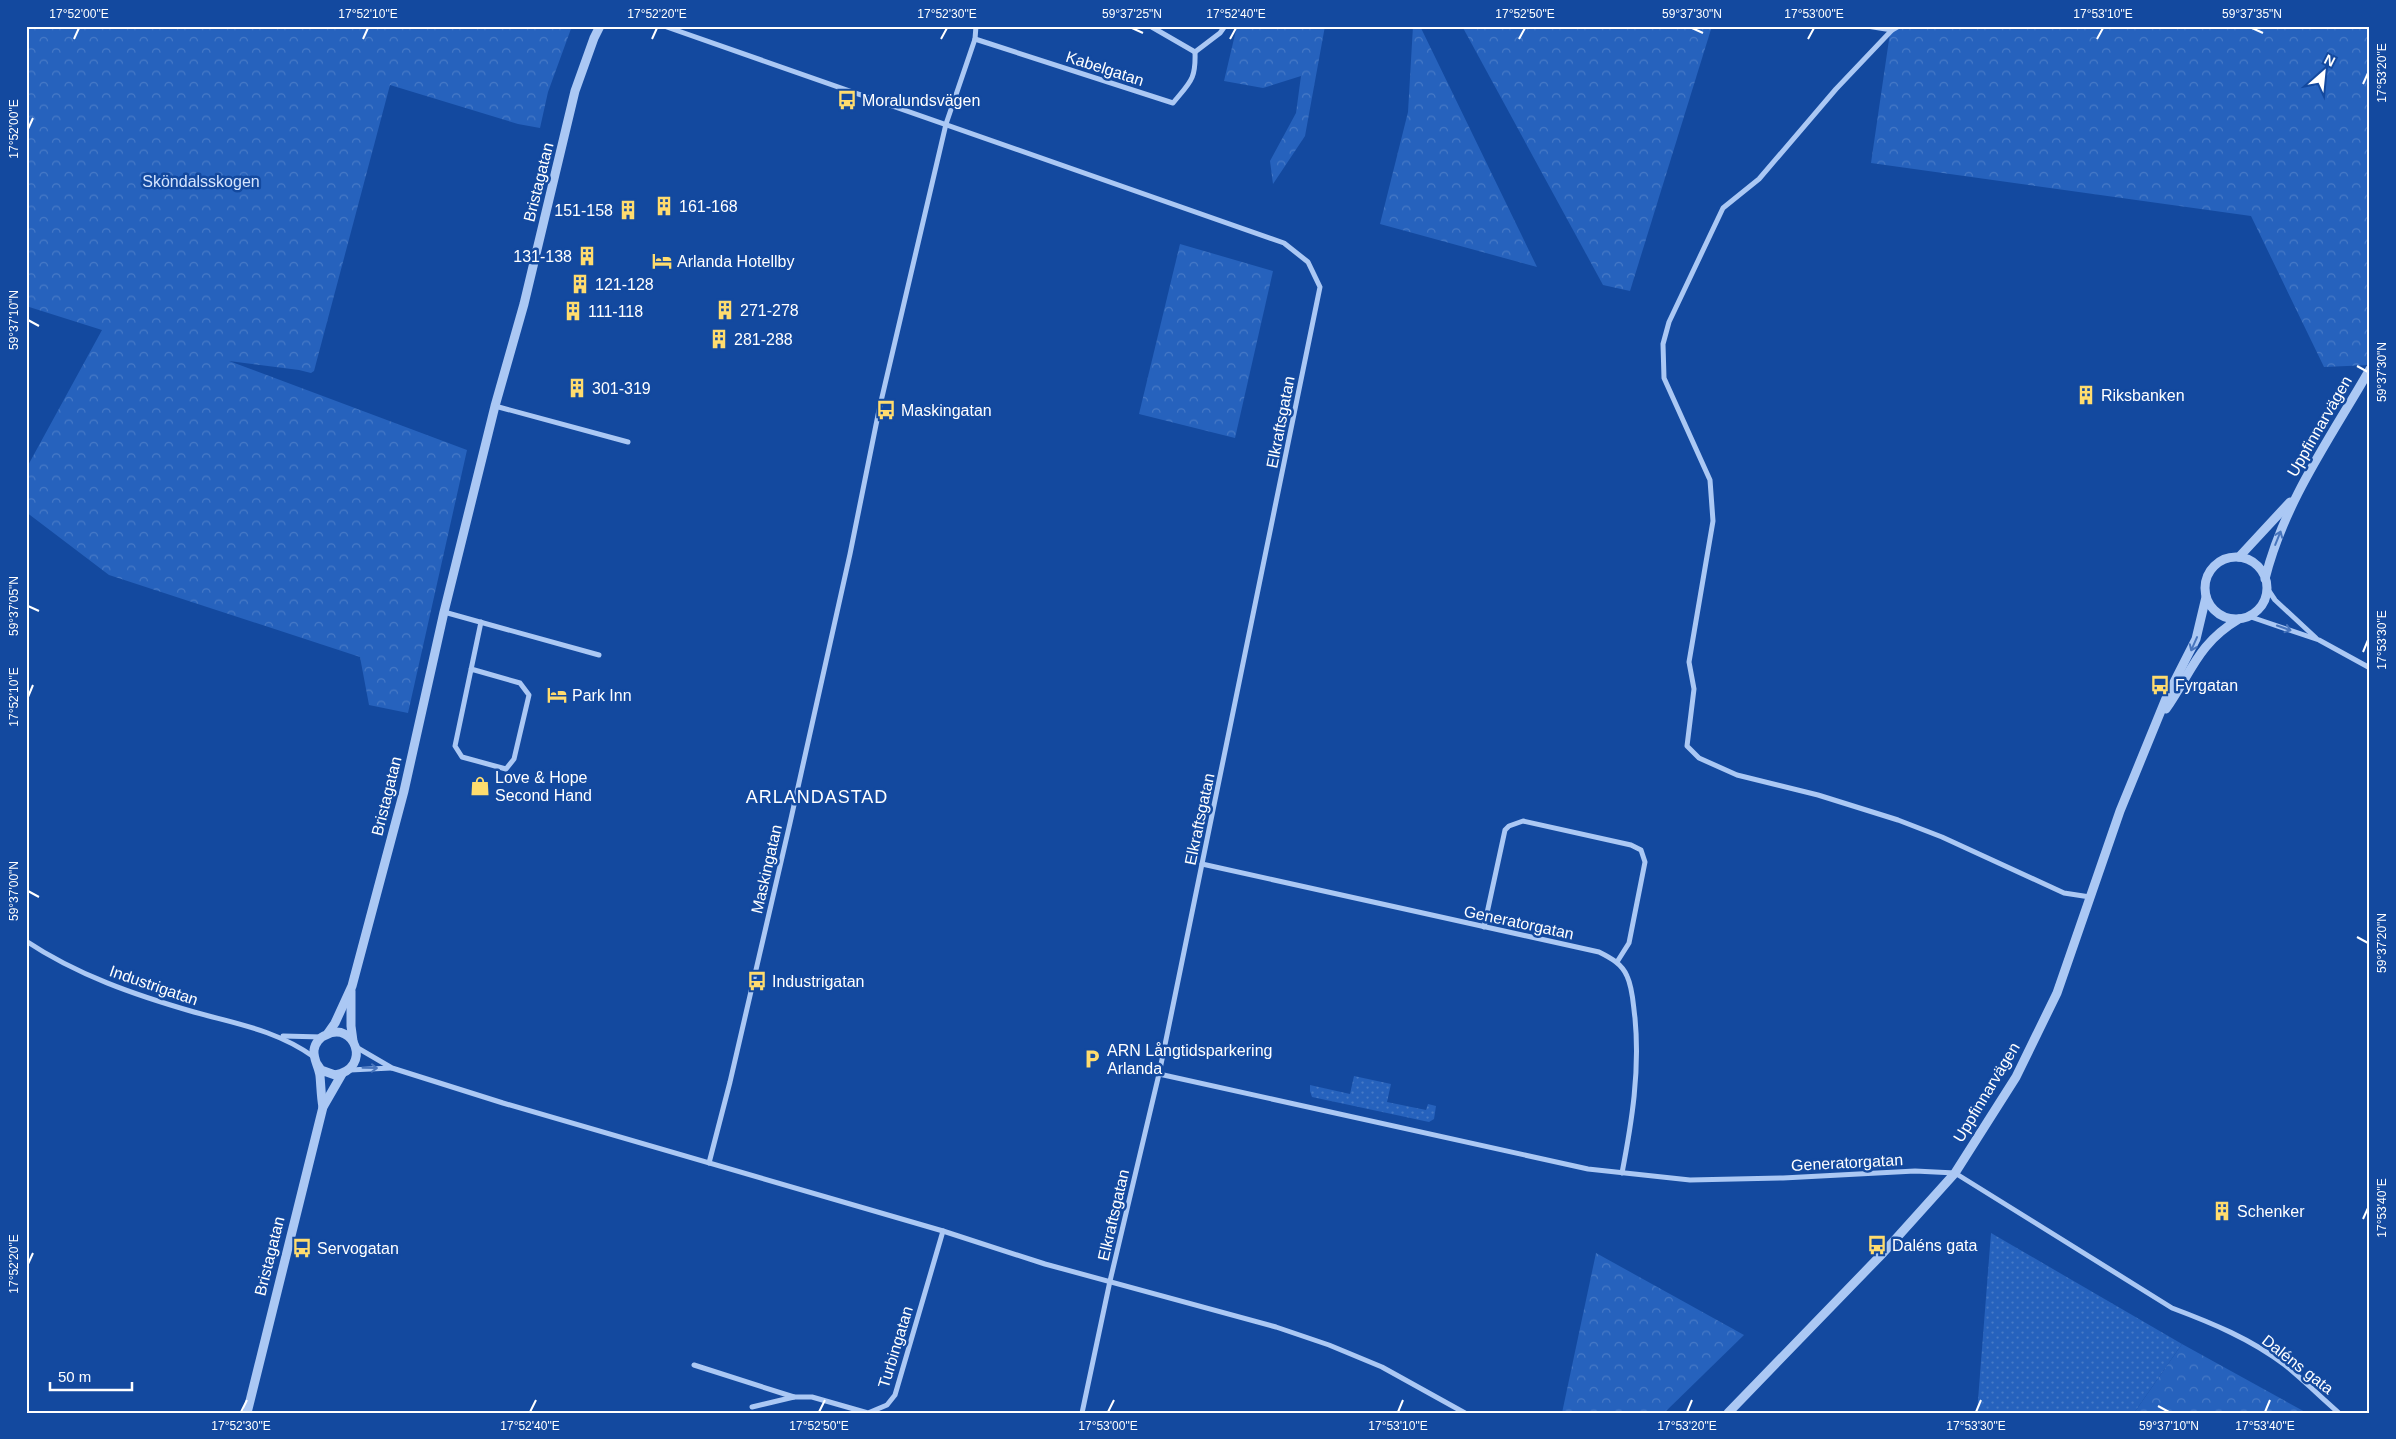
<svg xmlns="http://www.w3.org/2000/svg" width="2396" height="1439" viewBox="0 0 2396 1439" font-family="Arial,sans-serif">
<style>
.grass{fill:url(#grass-dots)}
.forest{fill:url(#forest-crowns)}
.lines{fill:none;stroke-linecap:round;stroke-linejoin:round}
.minor{stroke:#abc8f4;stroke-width:5}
.tertiary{stroke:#abc8f4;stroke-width:9}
.oneway{stroke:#4875bd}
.ticks{fill:none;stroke:#fff;stroke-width:2}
.labels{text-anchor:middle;stroke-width:5;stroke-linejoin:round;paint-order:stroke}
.street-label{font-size:16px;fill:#fff;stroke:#13499f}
.poi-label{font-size:16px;fill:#fff;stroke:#13499f;text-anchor:start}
.park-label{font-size:16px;fill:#d4e4fe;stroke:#13499f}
.neighbourhood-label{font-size:18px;letter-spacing:1px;fill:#fff;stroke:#13499f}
.neatline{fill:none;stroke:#fff;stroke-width:2}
.ticks-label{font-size:12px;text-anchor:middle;fill:#fff}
</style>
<defs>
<pattern id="grass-dots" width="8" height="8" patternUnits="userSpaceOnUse" patternTransform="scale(1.25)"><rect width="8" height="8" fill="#2662bd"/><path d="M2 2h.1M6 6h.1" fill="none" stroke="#477ac7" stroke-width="1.8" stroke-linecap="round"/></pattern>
<pattern id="forest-crowns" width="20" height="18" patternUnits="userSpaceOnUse" patternTransform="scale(1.25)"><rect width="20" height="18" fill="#2662bd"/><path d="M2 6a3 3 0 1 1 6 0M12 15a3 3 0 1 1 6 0" fill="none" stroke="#477ac7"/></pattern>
</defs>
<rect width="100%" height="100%" fill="#13499f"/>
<!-- grass -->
<g class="grass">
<polygon points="1354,1076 1391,1084 1387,1102 1426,1110 1428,1104 1436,1106 1434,1119 1429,1122 1312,1097 1310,1091 1310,1085 1350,1094"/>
<polygon points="1991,1233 2182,1344 2134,1413 1977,1413"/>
</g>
<!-- forest -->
<g class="forest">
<polygon points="26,26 572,26 548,92 540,128 518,124 390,85 314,371 311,373 299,370 229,361 467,450 408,713 369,705 360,657 109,575 26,512 26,469 102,330 26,306"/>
<polygon points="1237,26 1325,26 1305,136 1273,184 1270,161 1296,113 1301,76 1263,88 1224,81"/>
<polygon points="1413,26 1420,26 1537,267 1380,224 1408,112"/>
<polygon points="1462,26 1712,26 1630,291 1603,285"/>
<polygon points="1891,26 2370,26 2370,365 2324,367 2251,216 1871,163"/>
<polygon points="1180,244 1273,271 1235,438 1139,414"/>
<polygon points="1596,1253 1744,1335 1664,1413 1562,1413"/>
<polygon points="2182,1344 2307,1413 2134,1413"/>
</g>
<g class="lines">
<!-- minor -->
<g class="minor">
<polyline points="664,26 1284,243 1308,262 1320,287 1159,1074 1110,1281 1082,1413"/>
<polyline points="1150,26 1195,52"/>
<polyline points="1867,26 1892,30"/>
<polyline points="1899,26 1892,30 1836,89 1759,179 1723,208 1669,322 1663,344 1664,378 1710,480 1713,521 1689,662 1694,689 1687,746 1699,758 1737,775 1818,795 1898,820 1942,837 2064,893 2090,897"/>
<path d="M975,39L1173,103C1190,82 1196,80 1195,52"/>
<polyline points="1195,52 1220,33 1225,26"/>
<polyline points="495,406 628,442"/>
<polyline points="2267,588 2275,600 2316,638"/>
<polyline points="444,612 599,655"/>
<polyline points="2248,616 2319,640 2370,668"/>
<polyline points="471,669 520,683 529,695 514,759 506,769 462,757 455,746 481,622"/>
<path d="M1202,864L1599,952C1611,958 1622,964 1627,976C1633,989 1633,1004 1635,1018C1640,1071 1632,1121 1622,1173"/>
<polyline points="1484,927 1505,830 1509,826 1523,821 1631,845 1641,850 1645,862 1629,943 1617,962"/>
<path d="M26,941C77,975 135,995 194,1012C237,1024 276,1030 314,1057"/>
<polyline points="283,1036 322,1037"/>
<polyline points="356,1047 392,1068 503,1103 943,1231 1045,1264 1276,1327 1329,1345 1382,1367 1465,1413"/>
<polyline points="350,1070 391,1068"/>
<path d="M1159,1074L1588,1169L1690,1180L1783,1178L1915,1171L1955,1173L2172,1308C2212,1323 2251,1339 2285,1365C2303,1380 2321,1397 2339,1413"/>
<polyline points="709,1163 730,1082 790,823 850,554 879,410 946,124 975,39 976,26"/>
<polyline points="694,1365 794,1397 812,1397 868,1413 887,1405 895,1395 943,1231"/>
<polyline points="752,1407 794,1397"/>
</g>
<!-- tertiary -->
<g class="tertiary">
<polyline points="2239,557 2290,502"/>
<circle cx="2236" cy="588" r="31"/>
<path d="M2265,579C2284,502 2331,437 2370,369"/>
<path d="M2166,709C2192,672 2197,644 2239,619"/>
<polyline points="351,991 351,1026 353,1041"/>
<polyline points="328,1033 335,1023 352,986 404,791 444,612 495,406 524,304 575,91 594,38 600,26"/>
<path d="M317,1064L321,1070L335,1075C373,1068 354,1020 326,1035C320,1037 315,1043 314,1050C313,1059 319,1067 320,1076C321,1086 321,1097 323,1107"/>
<polyline points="247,1413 323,1107 342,1074"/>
<polyline points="1728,1413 1883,1253 1955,1173 2016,1077 2057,993 2120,811 2167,696 2196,639 2206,597"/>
</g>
</g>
<!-- one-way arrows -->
<defs><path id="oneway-shaft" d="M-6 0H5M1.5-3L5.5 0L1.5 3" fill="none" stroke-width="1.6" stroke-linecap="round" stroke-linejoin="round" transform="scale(1.25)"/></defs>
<g class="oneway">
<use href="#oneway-shaft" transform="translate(2278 538) rotate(-68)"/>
<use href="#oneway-shaft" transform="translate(2284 628) rotate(19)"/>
<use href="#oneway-shaft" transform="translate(2194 644) rotate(114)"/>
<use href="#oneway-shaft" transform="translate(370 1068) rotate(1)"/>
</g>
<!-- ticks -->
<path class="ticks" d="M1132,28L1143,33M1692,28L1703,33M2252,28L2263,33M74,39L79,28M363,39L368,28M652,39L657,28M941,39L947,28M1230,39L1236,28M1519,39L1525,28M1808,39L1814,28M2097,39L2103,28M2363,84L2368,73M28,129L33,118M28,320L39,326M2357,366L2368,372M28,606L39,611M2363,652L2368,640M28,697L33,685M28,891L39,897M2357,937L2368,943M2363,1219L2368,1208M28,1264L33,1253M2158,1406L2169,1412M241,1412L247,1400M530,1412L536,1400M819,1412L825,1400M1108,1412L1114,1400M1398,1412L1403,1400M1687,1412L1692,1400M1976,1412L1981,1400M2265,1412L2270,1400"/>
<!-- icons -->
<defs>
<symbol id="bus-bare" viewBox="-9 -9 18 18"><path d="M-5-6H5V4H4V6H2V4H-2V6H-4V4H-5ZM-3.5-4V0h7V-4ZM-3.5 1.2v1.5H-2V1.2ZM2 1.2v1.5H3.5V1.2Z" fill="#ffdc6e" stroke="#13499f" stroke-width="2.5" paint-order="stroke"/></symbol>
<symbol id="building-bare" viewBox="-9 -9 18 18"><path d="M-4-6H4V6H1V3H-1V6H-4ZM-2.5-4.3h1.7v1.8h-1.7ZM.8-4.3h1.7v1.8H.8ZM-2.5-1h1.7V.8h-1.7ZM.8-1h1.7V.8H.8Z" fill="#ffdc6e" stroke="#13499f" stroke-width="2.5" paint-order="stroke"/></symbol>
<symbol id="hotel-bare" viewBox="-9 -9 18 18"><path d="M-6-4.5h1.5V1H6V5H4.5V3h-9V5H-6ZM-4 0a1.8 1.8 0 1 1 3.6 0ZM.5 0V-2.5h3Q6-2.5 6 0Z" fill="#ffdc6e" stroke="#13499f" stroke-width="2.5" paint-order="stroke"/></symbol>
<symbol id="shop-bare" viewBox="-9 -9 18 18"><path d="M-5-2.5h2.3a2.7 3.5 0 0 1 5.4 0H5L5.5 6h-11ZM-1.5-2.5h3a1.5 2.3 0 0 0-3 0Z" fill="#ffdc6e" stroke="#13499f" stroke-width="2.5" paint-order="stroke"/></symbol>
<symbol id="parking-bare" viewBox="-9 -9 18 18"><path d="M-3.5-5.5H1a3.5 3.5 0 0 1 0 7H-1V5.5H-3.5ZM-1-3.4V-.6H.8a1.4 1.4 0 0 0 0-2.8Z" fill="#ffdc6e" stroke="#13499f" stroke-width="2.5" paint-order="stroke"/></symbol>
</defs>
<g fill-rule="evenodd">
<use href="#bus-bare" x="833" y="86" width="28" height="28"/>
<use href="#building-bare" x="650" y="192" width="28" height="28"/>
<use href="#building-bare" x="614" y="196" width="28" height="28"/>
<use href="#building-bare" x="573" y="242" width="28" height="28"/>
<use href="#hotel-bare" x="648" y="247" width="28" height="28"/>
<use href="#building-bare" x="566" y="270" width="28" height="28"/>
<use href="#building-bare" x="711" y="296" width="28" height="28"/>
<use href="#building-bare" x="559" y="297" width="28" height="28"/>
<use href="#building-bare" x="705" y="325" width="28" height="28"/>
<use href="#building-bare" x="563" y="374" width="28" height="28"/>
<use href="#building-bare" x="2072" y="381" width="28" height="28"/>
<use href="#bus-bare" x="872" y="396" width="28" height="28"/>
<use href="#bus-bare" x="2146" y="671" width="28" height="28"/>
<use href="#hotel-bare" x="543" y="681" width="28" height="28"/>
<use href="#shop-bare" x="466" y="772" width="28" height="28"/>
<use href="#bus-bare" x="743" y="967" width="28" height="28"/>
<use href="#parking-bare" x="1078" y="1045" width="28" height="28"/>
<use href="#building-bare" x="2208" y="1197" width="28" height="28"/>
<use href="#bus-bare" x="1863" y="1231" width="28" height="28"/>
<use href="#bus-bare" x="288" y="1234" width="28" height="28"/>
</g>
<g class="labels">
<!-- street labels -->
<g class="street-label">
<text transform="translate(1105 68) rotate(18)" y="6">Kabelgatan</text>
<text transform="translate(538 182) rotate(-76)" y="6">Bristagatan</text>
<text transform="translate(1280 422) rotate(-79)" y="6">Elkraftsgatan</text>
<text transform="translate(2319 426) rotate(-60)" y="6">Uppfinnarvägen</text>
<text transform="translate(386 796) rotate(-76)" y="6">Bristagatan</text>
<text transform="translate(1199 819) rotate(-78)" y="6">Elkraftsgatan</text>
<text transform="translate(766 869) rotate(-77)" y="6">Maskingatan</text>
<text transform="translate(1519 922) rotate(12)" y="6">Generatorgatan</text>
<text transform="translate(154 985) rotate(19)" y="6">Industrigatan</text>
<text transform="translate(1986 1092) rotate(-59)" y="6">Uppfinnarvägen</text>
<text transform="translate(1847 1162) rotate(-3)" y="6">Generatorgatan</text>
<text transform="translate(1113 1215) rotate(-77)" y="6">Elkraftsgatan</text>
<text transform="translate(269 1256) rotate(-76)" y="6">Bristagatan</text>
<text transform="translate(895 1347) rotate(-73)" y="6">Turbingatan</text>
<text transform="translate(2298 1364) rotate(38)" y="6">Daléns gata</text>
</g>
<!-- poi labels -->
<g class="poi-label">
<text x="862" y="106">Moralundsvägen</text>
<text x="679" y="212">161-168</text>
<text x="613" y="216" text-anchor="end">151-158</text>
<text x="572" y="262" text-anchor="end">131-138</text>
<text x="677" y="267">Arlanda Hotellby</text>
<text x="595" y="290">121-128</text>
<text x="740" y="316">271-278</text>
<text x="588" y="317">111-118</text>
<text x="734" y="345">281-288</text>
<text x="592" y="394">301-319</text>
<text x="2101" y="401">Riksbanken</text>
<text x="901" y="416">Maskingatan</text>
<text x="2175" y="691">Fyrgatan</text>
<text x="572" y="701">Park Inn</text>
<text x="495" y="783">Love &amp; Hope<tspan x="495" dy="18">Second Hand</tspan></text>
<text x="772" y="987">Industrigatan</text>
<text x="1107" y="1056">ARN Långtidsparkering<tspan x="1107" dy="18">Arlanda</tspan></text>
<text x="2237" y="1217">Schenker</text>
<text x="1892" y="1251">Daléns gata</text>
<text x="317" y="1254">Servogatan</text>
</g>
<!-- park labels -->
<g class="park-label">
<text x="201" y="187">Sköndalsskogen</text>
</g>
<!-- neighbourhood labels -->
<g class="neighbourhood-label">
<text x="817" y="803">ARLANDASTAD</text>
</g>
</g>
<!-- border -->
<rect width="2396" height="1439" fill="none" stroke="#13499f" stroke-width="55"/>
<!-- north arrow -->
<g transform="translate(2324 72) rotate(27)" stroke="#13499f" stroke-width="4" paint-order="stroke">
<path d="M0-4L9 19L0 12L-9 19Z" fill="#ffffff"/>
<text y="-8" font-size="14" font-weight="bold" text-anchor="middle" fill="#ffffff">N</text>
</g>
<!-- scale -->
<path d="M50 1382v8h82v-8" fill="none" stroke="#ffffff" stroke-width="2.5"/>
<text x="58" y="1382" font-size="15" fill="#ffffff" stroke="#13499f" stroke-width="4" paint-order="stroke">50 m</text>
<rect x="28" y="28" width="2340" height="1384" class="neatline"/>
<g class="ticks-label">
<text x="79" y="18">17°52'00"E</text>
<text x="368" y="18">17°52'10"E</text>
<text x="657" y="18">17°52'20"E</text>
<text x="947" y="18">17°52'30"E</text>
<text x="1132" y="18">59°37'25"N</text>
<text x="1236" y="18">17°52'40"E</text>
<text x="1525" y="18">17°52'50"E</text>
<text x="1692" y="18">59°37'30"N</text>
<text x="1814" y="18">17°53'00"E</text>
<text x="2103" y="18">17°53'10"E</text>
<text x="2252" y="18">59°37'35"N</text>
<text transform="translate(2382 73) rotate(-90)" y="4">17°53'20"E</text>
<text transform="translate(14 129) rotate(-90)" y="4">17°52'00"E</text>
<text transform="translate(14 320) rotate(-90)" y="4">59°37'10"N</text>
<text transform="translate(2382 372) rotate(-90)" y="4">59°37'30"N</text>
<text transform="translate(14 606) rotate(-90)" y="4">59°37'05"N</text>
<text transform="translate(2382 640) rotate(-90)" y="4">17°53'30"E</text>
<text transform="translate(14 697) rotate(-90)" y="4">17°52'10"E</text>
<text transform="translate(14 891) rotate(-90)" y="4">59°37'00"N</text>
<text transform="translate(2382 943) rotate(-90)" y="4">59°37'20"N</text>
<text transform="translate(2382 1208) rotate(-90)" y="4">17°53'40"E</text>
<text transform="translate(14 1264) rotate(-90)" y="4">17°52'20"E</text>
<text x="241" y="1430">17°52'30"E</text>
<text x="530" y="1430">17°52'40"E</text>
<text x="819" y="1430">17°52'50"E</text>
<text x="1108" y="1430">17°53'00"E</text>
<text x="1398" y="1430">17°53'10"E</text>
<text x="1687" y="1430">17°53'20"E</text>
<text x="1976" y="1430">17°53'30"E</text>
<text x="2169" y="1430">59°37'10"N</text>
<text x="2265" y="1430">17°53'40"E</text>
</g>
</svg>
